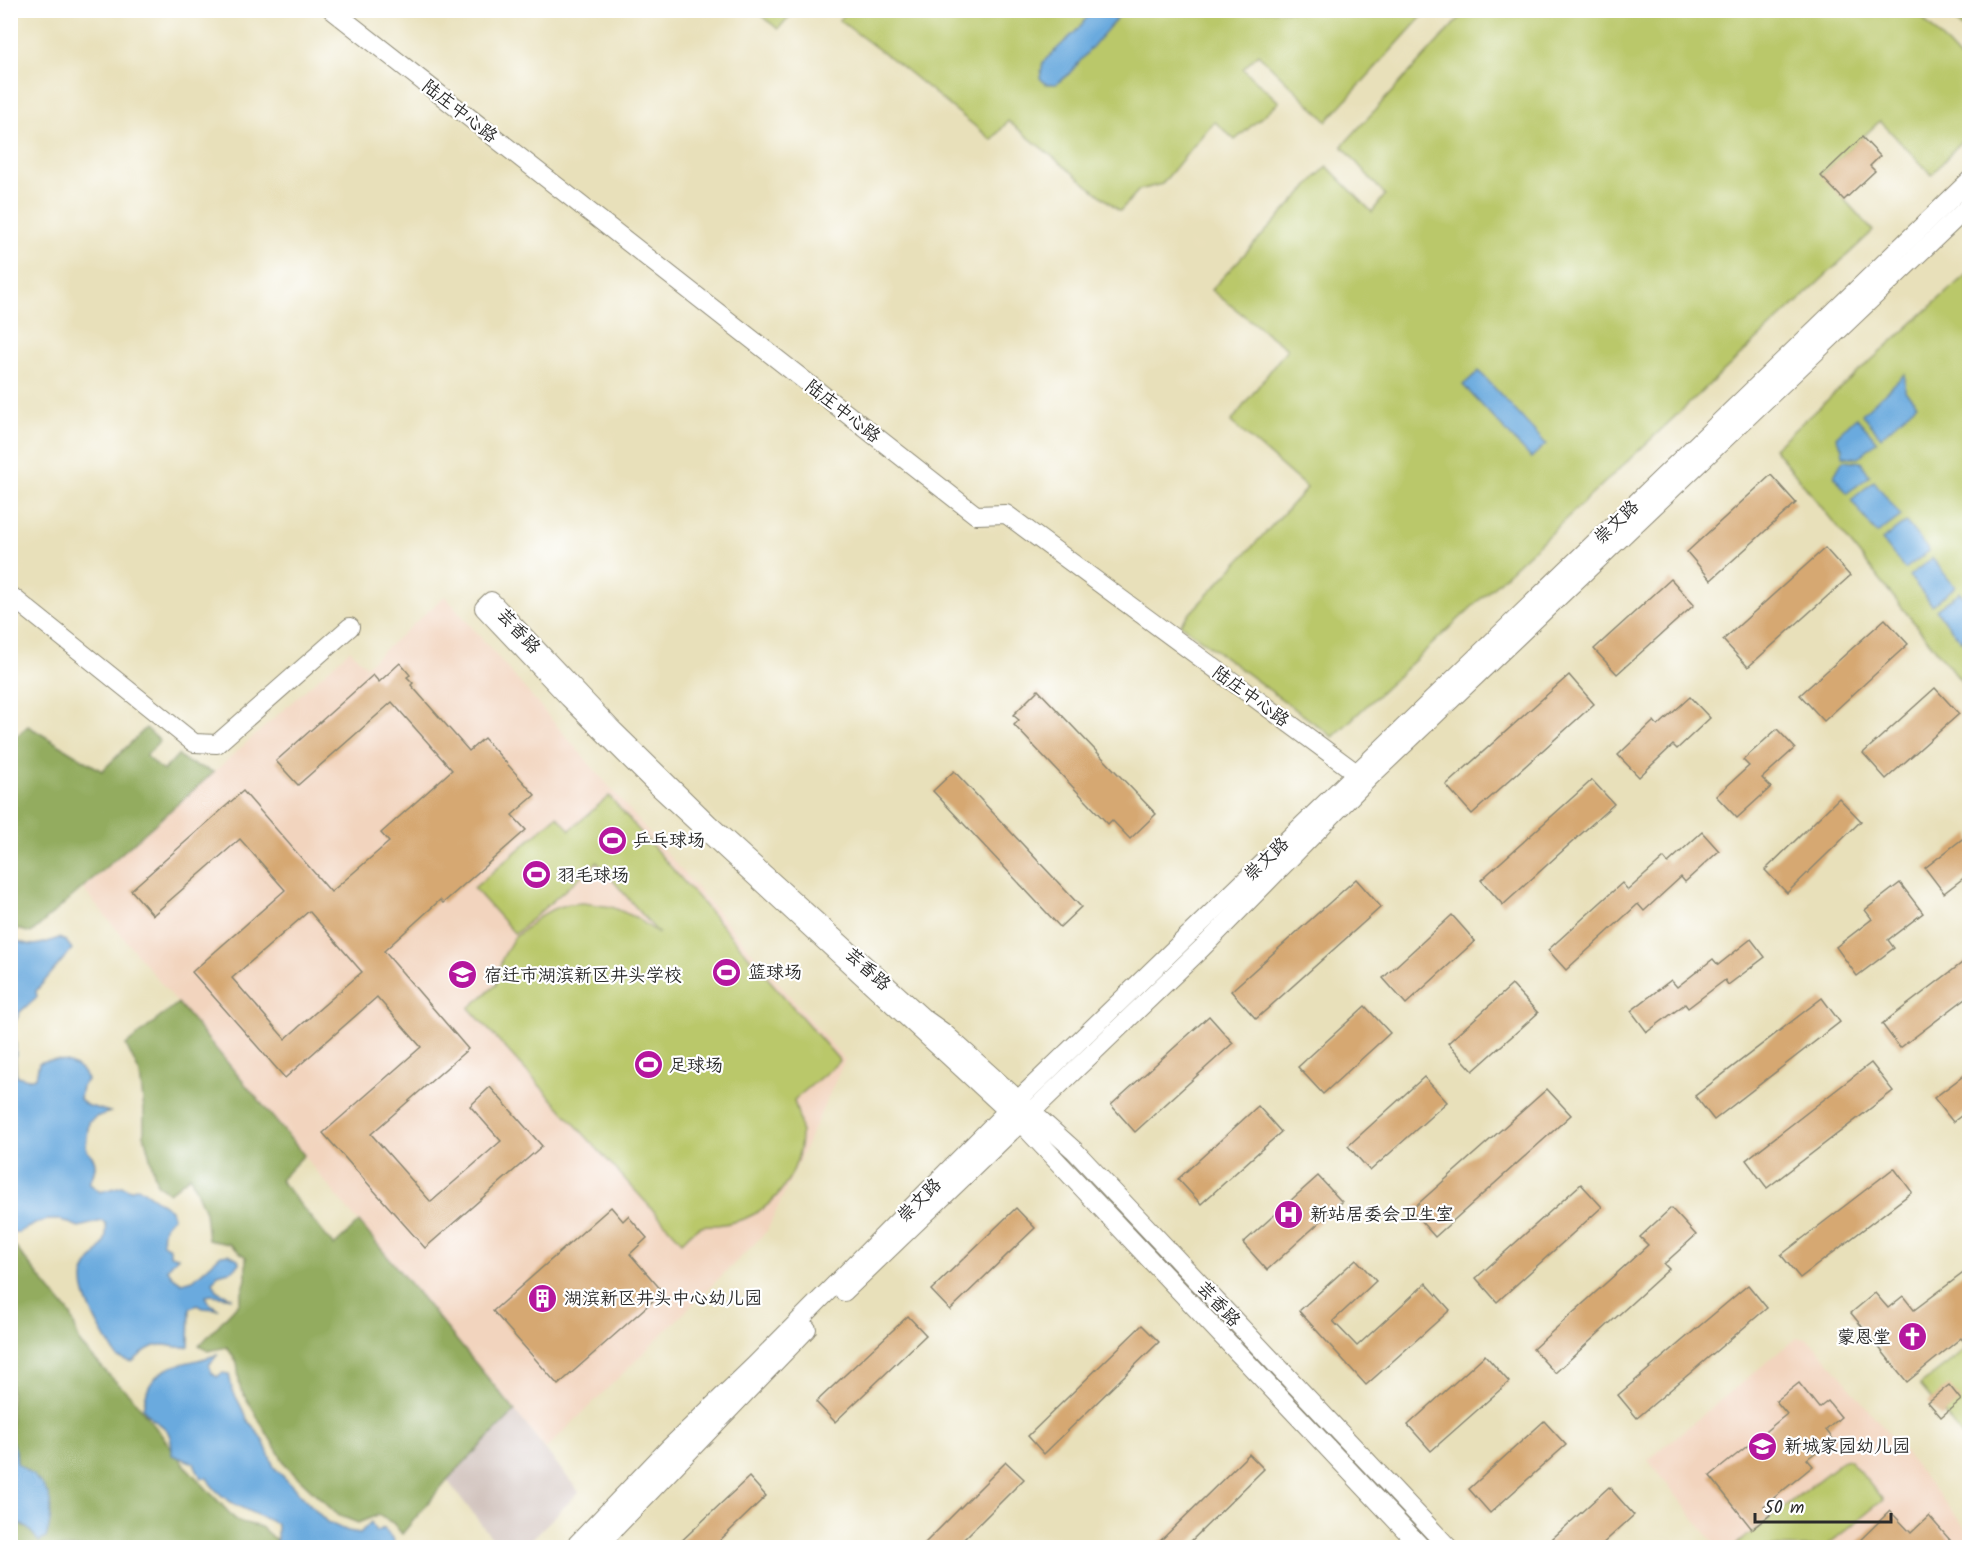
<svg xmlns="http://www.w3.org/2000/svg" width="1980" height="1558" viewBox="0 0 1980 1558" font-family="Kalam,'LXGW WenKai TC',sans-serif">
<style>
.built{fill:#f2d4be}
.industrial{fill:#cfc0ba}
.green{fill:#bac86a;stroke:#727a4a;stroke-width:1.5}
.forest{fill:#93ac5e;stroke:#5f6c44;stroke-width:1.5}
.water{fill:#6baade;stroke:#4b6a84;stroke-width:1.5}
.building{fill:#d6a872;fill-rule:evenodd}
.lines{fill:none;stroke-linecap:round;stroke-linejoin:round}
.minor-casing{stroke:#8a8672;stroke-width:20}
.minor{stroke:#fff;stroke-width:18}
.labels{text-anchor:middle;stroke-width:4.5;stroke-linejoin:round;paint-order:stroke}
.street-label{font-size:18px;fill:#2b2b2b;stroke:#fff}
.poi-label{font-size:18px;fill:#2b2b2b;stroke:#fff;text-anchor:start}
</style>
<rect width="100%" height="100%" fill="#fff"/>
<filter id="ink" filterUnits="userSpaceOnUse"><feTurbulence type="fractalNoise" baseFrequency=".0167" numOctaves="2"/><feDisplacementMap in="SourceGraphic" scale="12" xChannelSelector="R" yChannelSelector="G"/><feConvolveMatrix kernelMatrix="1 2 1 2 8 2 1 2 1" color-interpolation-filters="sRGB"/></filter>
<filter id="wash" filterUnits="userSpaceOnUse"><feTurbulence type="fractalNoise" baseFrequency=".008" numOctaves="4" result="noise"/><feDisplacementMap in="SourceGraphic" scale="24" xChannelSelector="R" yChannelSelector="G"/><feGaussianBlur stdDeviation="1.35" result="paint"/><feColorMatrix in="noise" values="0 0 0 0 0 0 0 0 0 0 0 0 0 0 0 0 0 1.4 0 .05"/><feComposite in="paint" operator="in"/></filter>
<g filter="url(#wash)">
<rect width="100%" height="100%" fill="#e8e0ba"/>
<!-- built -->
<g class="built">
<polygon points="445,596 845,1060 767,1231 546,1449 83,889 350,650 366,666"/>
<polygon points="1797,1337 1806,1339 1816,1346 1921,1473 1969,1532 1969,1547 1717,1547 1648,1460"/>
</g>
<!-- industrial -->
<polygon class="industrial" points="515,1411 579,1492 524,1547 499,1547 447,1480"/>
<!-- green -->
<g class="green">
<polygon points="848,10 1427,11 1327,121 1258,54 1243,69 1279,102 1235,140 1214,121 1162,184 1139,190 1120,211 1008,121 992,140 901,66 839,20"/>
<polygon points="756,11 795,11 778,29"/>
<polygon points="1466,11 1916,11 1969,68 1969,132 1932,175 1880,121 1822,175 1873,231 1333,737 1180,624 1307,488 1231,422 1287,349 1211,290 1327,166 1372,212 1385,195 1342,146"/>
<polygon points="1946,11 1969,11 1969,36"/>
<polygon points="1969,272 1969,691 1774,448"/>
<path d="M609,796L840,1061L794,1100C797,1112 802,1124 801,1136C800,1171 777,1206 744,1219C735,1222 726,1224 717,1225C711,1225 704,1224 699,1227C693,1230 687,1237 682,1242L469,1008L496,985L502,959L513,939L540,916L553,909L569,904L583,903L612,907L637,918L659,934L597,862L515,934L474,888L557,816L570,830Z"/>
<polygon points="1969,1347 1969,1444 1920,1385"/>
<polygon points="1849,1459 1883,1500 1825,1547 1733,1547 1844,1460"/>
</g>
<!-- forest -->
<g class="forest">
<polygon points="28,726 102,771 146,728 160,741 146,756 163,771 178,755 189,763 214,772 31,933 10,927 11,741"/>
<polygon points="178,1003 304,1155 280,1180 334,1246 359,1222 515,1411 447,1480 402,1534 393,1523 378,1515 358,1523 338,1515 287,1467 240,1388 237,1362 227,1347 208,1351 199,1346 239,1303 246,1279 246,1257 229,1244 208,1240 205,1212 190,1176 169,1193 157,1184 144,1135 144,1110 140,1074 126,1045"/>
<polygon points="11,1242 71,1315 80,1343 109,1375 132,1397 187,1468 237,1521 261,1527 283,1547 11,1548"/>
</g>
<!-- water -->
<g class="water">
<polygon points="1092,11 1123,11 1069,74 1056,84 1046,84 1040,78 1043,62 1078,29"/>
<polygon points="1479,371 1546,444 1531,458 1463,385"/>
<polygon points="1905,374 1905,391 1917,404 1881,437 1862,414"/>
<polygon points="1856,417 1877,441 1858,458 1843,456 1842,448 1836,437"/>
<polygon points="1843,460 1861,462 1870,476 1847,493 1834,476"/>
<polygon points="1874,481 1901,516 1877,534 1851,500"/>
<polygon points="1906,522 1929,551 1905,569 1882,540"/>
<polygon points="1932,558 1955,587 1932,605 1909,576"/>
<path d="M1960,592C1976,613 1970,620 1962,642L1936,610Z"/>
<path d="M10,938C31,948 38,946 59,938L66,941L72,949L36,991L37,997L20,1012L13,1027C19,1044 13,1059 17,1076L28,1079L36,1077L39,1063C55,1056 81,1062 87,1080L82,1086L80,1099L86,1105L110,1112L96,1117L89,1122L86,1146L88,1152C99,1160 95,1173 89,1183L100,1192L122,1186L130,1190L138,1187L171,1210L173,1217C164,1225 161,1231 163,1244L170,1248V1255L178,1257L167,1269L172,1276L182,1283L193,1280L221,1255L229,1254L238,1259L239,1263L233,1270L218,1274L213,1282L217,1291L233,1298L212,1295L206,1296L208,1302L218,1309L202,1308L197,1305L190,1308L189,1346C178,1350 171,1344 160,1345C148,1346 141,1355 132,1362L118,1358C106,1339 77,1295 84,1273C91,1253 109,1251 106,1224L102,1221L79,1227L61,1220H48L39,1222L17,1233L11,1231Z"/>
<path d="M218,1354L209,1365L212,1373L217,1377L222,1373L229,1374L232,1389L248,1420L263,1440L274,1467L327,1522L348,1531L360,1533L371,1522L376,1532L384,1528L394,1541L392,1547H277V1524C253,1512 220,1503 207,1478H201L194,1463L172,1455C172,1419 158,1431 143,1408C145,1401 146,1391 150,1385C164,1360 196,1364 218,1354Z"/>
<path d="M10,1437L16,1451L17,1463C49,1486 58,1499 46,1538L39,1542C31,1531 25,1523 11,1522Z"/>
</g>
<g id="blocks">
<!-- building -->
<g class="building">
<polygon points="1862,137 1880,156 1870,166 1875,171 1844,200 1821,176"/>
<polygon points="1771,475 1796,503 1711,580 1687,552"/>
<polygon points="1825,548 1850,576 1748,667 1723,640"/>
<polygon points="1671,579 1694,605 1617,674 1594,649"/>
<polygon points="1885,619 1908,644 1824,721 1800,695"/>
<path d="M400,663L410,675L407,677L413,683L411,685L469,751L484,738L535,795L512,815L526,830L443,903L440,900L384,951L468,1049L371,1134L431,1202L501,1141L470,1106L490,1087L542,1146L425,1248L323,1133L421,1047L377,997L285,1078L192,972L285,890L240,839L153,915L131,890L243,791L331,892L389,842L381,833L452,770L392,702L298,785L276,761L373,675L379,682ZM309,911L362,972L285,1039L232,978Z"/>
<polygon points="1569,675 1594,704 1472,814 1446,785"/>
<polygon points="1935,688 1959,714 1886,779 1863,753"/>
<polygon points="1038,690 1156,814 1130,839 1112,820 1108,824 1014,725 1019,720 1013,715"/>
<polygon points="1690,697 1710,718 1677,749 1673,745 1639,777 1618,755 1654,721 1658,726"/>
<polygon points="1777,729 1795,748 1762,778 1771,787 1737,818 1716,796 1749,766 1743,760"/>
<polygon points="954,771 1081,907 1060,927 933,791"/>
<polygon points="1592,780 1614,804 1503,905 1481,880"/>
<polygon points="1839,798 1861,821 1787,893 1765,870"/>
<polygon points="1702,832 1719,851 1685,882 1681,877 1644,911 1638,904 1566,970 1548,950 1622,883 1628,890 1664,858 1668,863"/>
<polygon points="1970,833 1970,873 1944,893 1925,868"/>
<polygon points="1356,879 1381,907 1256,1019 1231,991"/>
<polygon points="1900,883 1923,913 1888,940 1894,948 1857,976 1836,947 1872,919 1865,910"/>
<polygon points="1452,915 1475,941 1406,1004 1383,978"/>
<polygon points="1751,939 1765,957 1728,985 1725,980 1688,1008 1685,1004 1647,1032 1631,1011 1671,980 1677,987 1713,959 1718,965"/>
<polygon points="1970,957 1970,995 1900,1048 1882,1024"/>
<polygon points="1512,985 1538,1013 1473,1071 1448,1043"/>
<polygon points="1822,998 1840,1022 1714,1120 1695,1096"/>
<polygon points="1365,1006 1390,1033 1323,1094 1298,1067"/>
<polygon points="1209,1016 1233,1043 1135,1132 1111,1105"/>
<polygon points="1871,1063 1893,1091 1767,1188 1746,1160"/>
<polygon points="1970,1071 1970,1109 1953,1122 1934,1098"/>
<polygon points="1424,1077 1447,1102 1370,1171 1348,1146"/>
<polygon points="1547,1089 1571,1115 1435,1237 1411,1210"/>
<polygon points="1258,1106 1281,1132 1201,1204 1178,1179"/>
<polygon points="1894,1168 1912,1192 1800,1278 1781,1255"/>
<polygon points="1318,1176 1342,1202 1267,1270 1243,1243"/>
<polygon points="1581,1184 1602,1207 1497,1302 1476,1278"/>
<polygon points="611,1207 623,1221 628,1216 647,1238 630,1254 663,1292 558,1385 493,1311"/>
<polygon points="1016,1208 1035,1228 950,1310 931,1290"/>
<polygon points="1671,1208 1696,1235 1664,1264 1669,1269 1555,1373 1533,1349 1648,1245 1640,1237"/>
<polygon points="1356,1259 1376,1281 1333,1321 1357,1346 1426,1283 1450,1310 1366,1385 1299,1311"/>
<polygon points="1970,1268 1970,1349 1961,1338 1907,1382 1851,1313 1875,1293 1888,1308 1903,1296 1914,1310"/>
<polygon points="1748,1285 1767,1308 1637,1418 1618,1395"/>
<polygon points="908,1316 926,1335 835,1422 816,1402"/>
<polygon points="1142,1325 1159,1342 1044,1454 1028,1436"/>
<polygon points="1485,1355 1509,1382 1431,1451 1408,1425"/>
<polygon points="1799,1383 1819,1408 1828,1401 1841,1417 1826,1430 1833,1439 1807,1459 1813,1466 1764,1506 1770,1515 1752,1529 1710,1476 1787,1414 1776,1401"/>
<polygon points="1949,1385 1961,1400 1941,1417 1928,1402"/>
<polygon points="1544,1421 1566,1445 1490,1513 1469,1489"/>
<polygon points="1249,1454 1264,1469 1184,1548 1153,1548"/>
<polygon points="1006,1462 1024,1479 955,1548 920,1548"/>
<polygon points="749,1477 766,1496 712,1548 674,1548"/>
<polygon points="1609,1487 1634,1515 1598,1548 1542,1548"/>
<polygon points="1890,1511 1911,1533 1929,1516 1957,1548 1852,1548"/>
</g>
</g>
</g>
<g filter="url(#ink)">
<use href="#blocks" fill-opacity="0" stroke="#8a8672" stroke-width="1.5"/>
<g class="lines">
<defs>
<g id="minor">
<polyline points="332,10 976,515 1006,514 1355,772 1367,775"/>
<polyline points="10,595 194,743 217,744 350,627"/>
<polyline points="844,1292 1202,948 1371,776 1970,205"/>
<polyline points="573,1548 668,1449 755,1365 1018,1100 1970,180"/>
<polyline points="596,1548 807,1329"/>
<polyline points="1422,1548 1021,1123 655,784 569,698 484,608 491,601 613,730 709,824 922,1017 943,1032 1075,1151 1449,1548"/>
</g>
</defs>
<!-- minor casing -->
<use href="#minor" class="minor-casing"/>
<!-- minor -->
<use href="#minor" class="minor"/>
</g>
</g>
<!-- icons -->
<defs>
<symbol id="stadium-disc" viewBox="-11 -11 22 22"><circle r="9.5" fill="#b5179e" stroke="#fff"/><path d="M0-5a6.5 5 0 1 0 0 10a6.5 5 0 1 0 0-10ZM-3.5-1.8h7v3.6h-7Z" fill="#fff"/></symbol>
<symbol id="school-disc" viewBox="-11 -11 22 22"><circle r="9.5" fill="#b5179e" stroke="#fff"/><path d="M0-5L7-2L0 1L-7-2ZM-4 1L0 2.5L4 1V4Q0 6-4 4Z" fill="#fff"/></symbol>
<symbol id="hospital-disc" viewBox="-11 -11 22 22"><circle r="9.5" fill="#b5179e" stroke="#fff"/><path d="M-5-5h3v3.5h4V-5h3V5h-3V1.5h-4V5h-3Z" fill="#fff"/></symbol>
<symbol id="building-disc" viewBox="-11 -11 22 22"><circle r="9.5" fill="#b5179e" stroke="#fff"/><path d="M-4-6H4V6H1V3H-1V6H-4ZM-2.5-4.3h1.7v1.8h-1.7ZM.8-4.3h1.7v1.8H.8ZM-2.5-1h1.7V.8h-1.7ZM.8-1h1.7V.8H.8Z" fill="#fff"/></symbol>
<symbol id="church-disc" viewBox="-11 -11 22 22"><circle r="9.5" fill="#b5179e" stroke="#fff"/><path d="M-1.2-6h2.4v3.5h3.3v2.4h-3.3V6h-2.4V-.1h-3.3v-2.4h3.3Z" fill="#fff"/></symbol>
</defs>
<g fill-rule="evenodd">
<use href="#stadium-disc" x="596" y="824" width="33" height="33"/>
<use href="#stadium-disc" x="520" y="858" width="33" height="33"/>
<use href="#stadium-disc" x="710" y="956" width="33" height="33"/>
<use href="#school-disc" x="446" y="958" width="33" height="33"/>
<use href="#stadium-disc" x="632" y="1048" width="33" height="33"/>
<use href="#hospital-disc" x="1272" y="1198" width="33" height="33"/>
<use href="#building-disc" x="526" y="1282" width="33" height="33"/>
<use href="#church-disc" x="1896" y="1320" width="33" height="33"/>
<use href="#school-disc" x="1746" y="1430" width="33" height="33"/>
</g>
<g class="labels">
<!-- street labels -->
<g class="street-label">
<text transform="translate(460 111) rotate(38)" y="6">陆庄中心路</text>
<text transform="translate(843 411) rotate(38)" y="6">陆庄中心路</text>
<text transform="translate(1616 522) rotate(-44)" y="6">崇文路</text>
<text transform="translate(519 631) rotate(47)" y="6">芸香路</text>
<text transform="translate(1251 696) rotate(36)" y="6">陆庄中心路</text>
<text transform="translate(1266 859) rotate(-44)" y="6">崇文路</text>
<text transform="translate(868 969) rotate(42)" y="6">芸香路</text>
<text transform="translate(919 1200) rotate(-45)" y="6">崇文路</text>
<text transform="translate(1219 1304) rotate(47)" y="6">芸香路</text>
</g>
<!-- poi labels -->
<g class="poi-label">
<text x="633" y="846">乒乓球场</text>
<text x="557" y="881">羽毛球场</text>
<text x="748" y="978">篮球场</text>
<text x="484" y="981">宿迁市湖滨新区井头学校</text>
<text x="669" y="1071">足球场</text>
<text x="1310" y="1220">新站居委会卫生室</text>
<text x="564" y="1304">湖滨新区井头中心幼儿园</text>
<text x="1891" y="1343" text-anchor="end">蒙恩堂</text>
<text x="1784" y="1452">新城家园幼儿园</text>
</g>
</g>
<!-- margin -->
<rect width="1980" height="1558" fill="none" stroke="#fff" stroke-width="36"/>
<!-- scale -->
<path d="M1755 1513v9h136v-9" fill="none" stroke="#2b2b2b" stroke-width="3"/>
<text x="1764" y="1513" font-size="18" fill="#2b2b2b" stroke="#ffffff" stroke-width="4.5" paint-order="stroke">50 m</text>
</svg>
